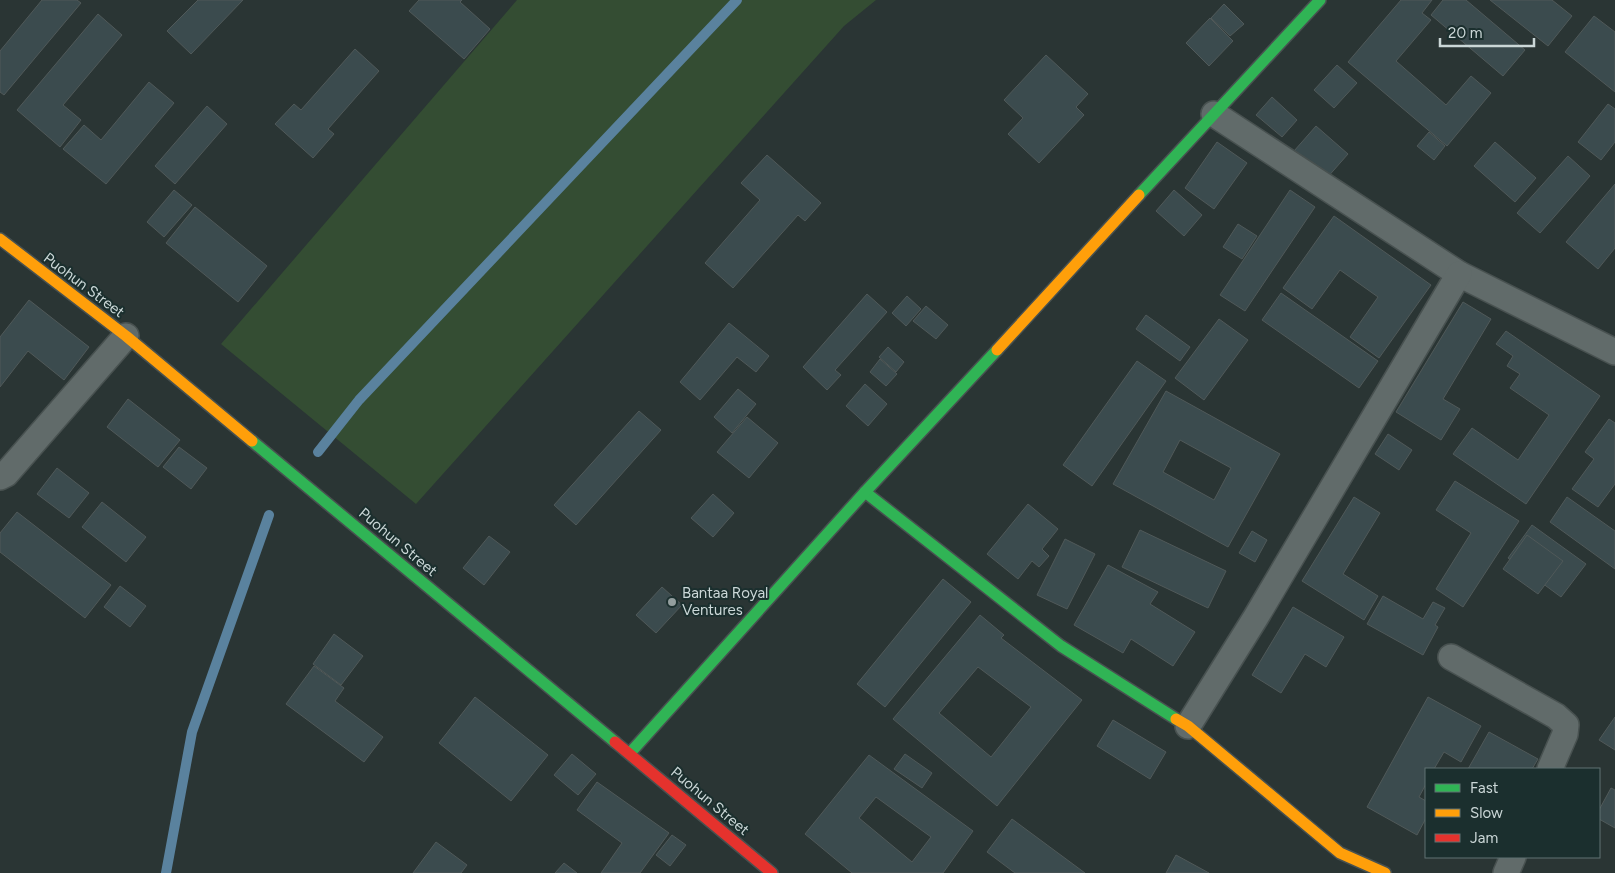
<svg xmlns="http://www.w3.org/2000/svg" width="1615" height="873" viewBox="0 0 1615 873" font-family="Figtree,sans-serif">
<style>
.green{fill:#344d33}
.lines{fill:none;stroke-linecap:round;stroke-linejoin:round}
.stream{stroke:#5a829e;stroke-width:10}
.building{fill:#3b4b4e;stroke:#505959;fill-rule:evenodd}
.street-casing{stroke:#485150;stroke-width:28}
.fast-casing{stroke:#485150;stroke-width:14}
.slow-casing{stroke:#485150;stroke-width:14}
.jam-casing{stroke:#485150;stroke-width:14}
.street{stroke:#616b6a;stroke-width:25}
.fast{stroke:#30b455;stroke-width:11}
.slow{stroke:#ff9f0a;stroke-width:11}
.jam{stroke:#e5322d;stroke-width:11}
.poi-dot{fill:#939e9e;stroke:#1b2f2e;stroke-width:2}
.labels{text-anchor:middle;stroke-width:4;stroke-linejoin:round;paint-order:stroke}
.street-label{font-size:15px;fill:#cbd7d7;stroke:#1b2f2e}
.poi-label{font-size:15px;fill:#cbd7d7;stroke:#1b2f2e;text-anchor:start}
</style>
<rect width="100%" height="100%" fill="#2a3534"/>
<!-- green -->
<polygon class="green" points="517,0 876,0 844,26 416,504 221,344"/>
<g class="lines">
<!-- stream -->
<g class="stream">
<polyline points="318,452 359,400 737,0"/>
<polyline points="166,873 192,732 269,515"/>
</g>
</g>
<!-- building -->
<g class="building">
<polygon points="42,0 77,0 81,3 4,95 0,92 0,51"/>
<polygon points="198,0 243,0 191,54 167,31"/>
<polygon points="419,0 462,0 460,2 490,29 464,59 409,11"/>
<polygon points="1401,0 1432,0 1422,13 1431,20 1396,61 1446,105 1471,76 1491,93 1447,146 1348,62"/>
<polygon points="1443,0 1466,0 1525,50 1503,76 1431,15"/>
<polygon points="1490,0 1552,0 1572,16 1548,46"/>
<polygon points="1224,4 1244,24 1230,36 1211,18"/>
<polygon points="98,14 122,35 63,105 81,120 60,147 17,110"/>
<polygon points="1594,16 1615,32 1615,92 1565,52"/>
<polygon points="1210,18 1233,41 1209,66 1186,43"/>
<polygon points="355,49 379,71 328,129 334,134 313,158 275,124 294,104 301,110"/>
<polygon points="1046,55 1088,94 1076,107 1084,115 1039,163 1008,134 1023,118 1004,100"/>
<polygon points="1337,65 1357,83 1334,108 1314,90"/>
<polygon points="149,82 174,103 106,184 63,149 84,125 101,140"/>
<polygon points="1272,97 1297,120 1282,137 1256,115"/>
<polygon points="1608,104 1615,109 1615,142 1601,160 1578,142"/>
<polygon points="207,106 227,124 175,184 155,166"/>
<polygon points="1316,126 1348,154 1326,179 1294,151"/>
<polygon points="1429,132 1445,146 1434,160 1417,146"/>
<polygon points="1217,142 1247,163 1214,209 1185,188"/>
<polygon points="1495,142 1536,178 1515,202 1474,166"/>
<polygon points="767,155 821,203 805,221 798,215 733,288 705,263 760,200 741,183"/>
<polygon points="1568,156 1590,176 1540,233 1517,213"/>
<polygon points="1615,184 1615,248 1598,269 1566,242"/>
<polygon points="174,190 192,205 164,237 147,222"/>
<polygon points="1174,190 1202,215 1184,236 1156,211"/>
<polygon points="1290,190 1315,207 1245,311 1220,295"/>
<polygon points="195,207 267,266 238,302 166,243"/>
<polygon points="1334,216 1431,285 1379,358 1350,337 1378,297 1340,270 1312,309 1283,288"/>
<polygon points="1238,224 1257,236 1242,259 1223,247"/>
<polygon points="1281,293 1378,361 1359,388 1262,320"/>
<polygon points="867,294 887,312 835,370 841,375 827,390 803,367"/>
<polygon points="907,296 921,309 906,326 892,313"/>
<polygon points="29,300 89,347 64,380 28,351 0,387 0,337"/>
<polygon points="1463,302 1491,319 1443,399 1460,409 1441,440 1396,412"/>
<polygon points="926,306 948,325 936,339 913,321"/>
<polygon points="1146,315 1190,347 1180,361 1136,329"/>
<polygon points="1219,319 1248,340 1204,400 1175,378"/>
<polygon points="729,323 769,356 756,372 737,357 700,400 680,382"/>
<polygon points="1506,331 1600,396 1526,504 1453,454 1472,428 1518,460 1549,415 1510,388 1520,374 1507,366 1513,356 1496,344"/>
<polygon points="888,347 904,362 896,372 879,357"/>
<polygon points="880,359 897,374 886,386 870,372"/>
<polygon points="1137,361 1166,381 1092,486 1063,465"/>
<polygon points="865,384 887,404 868,426 846,406"/>
<polygon points="738,389 756,404 732,433 714,417"/>
<path d="M1166,391L1280,454L1228,547L1113,484ZM1180,440L1231,468L1214,500L1163,472Z"/>
<polygon points="128,399 180,440 158,467 107,427"/>
<polygon points="639,411 661,430 576,525 554,505"/>
<polygon points="747,417 778,443 749,478 717,452"/>
<polygon points="1609,419 1615,423 1615,484 1598,507 1572,489 1594,459 1585,452"/>
<polygon points="1388,434 1412,450 1399,470 1375,454"/>
<polygon points="179,447 207,468 191,489 163,467"/>
<polygon points="57,468 89,493 69,518 37,494"/>
<polygon points="1455,481 1519,521 1463,607 1436,589 1471,533 1436,510"/>
<polygon points="713,494 734,513 713,537 691,518"/>
<polygon points="1354,497 1380,513 1343,574 1378,596 1364,620 1302,581"/>
<polygon points="1567,497 1615,531 1615,569 1550,522"/>
<polygon points="102,502 146,537 126,562 82,527"/>
<polygon points="1028,504 1058,529 1042,549 1049,556 1039,567 1032,561 1018,579 987,554"/>
<polygon points="17,512 111,585 85,618 0,552 0,533"/>
<polygon points="1532,525 1586,564 1561,597 1508,558"/>
<polygon points="1140,530 1226,571 1208,608 1122,567"/>
<polygon points="1252,531 1267,540 1255,562 1239,553"/>
<polygon points="1527,535 1563,561 1538,594 1503,569"/>
<polygon points="489,536 510,552 484,585 463,568"/>
<polygon points="1065,539 1095,554 1067,609 1037,595"/>
<polygon points="1108,565 1158,592 1150,604 1195,632 1173,666 1131,639 1123,653 1074,625"/>
<polygon points="943,579 971,602 885,707 857,684"/>
<polygon points="120,586 146,606 130,627 104,607"/>
<polygon points="662,587 682,605 656,633 636,615"/>
<polygon points="1383,596 1423,619 1433,602 1445,608 1435,625 1438,627 1423,655 1367,624"/>
<polygon points="1293,607 1344,637 1326,667 1305,654 1281,693 1252,675"/>
<path d="M980,615L1004,635L1001,638L1082,700L997,806L893,719ZM978,667L1031,707L991,757L939,713Z"/>
<polygon points="334,634 363,656 341,685 313,664"/>
<polygon points="314,666 344,688 335,701 383,737 364,762 286,704"/>
<polygon points="475,697 548,755 511,801 439,743"/>
<polygon points="1428,697 1481,726 1461,762 1444,752 1434,769 1426,769 1426,784 1419,797 1426,801 1426,818 1417,835 1367,807"/>
<polygon points="1615,717 1615,750 1599,740"/>
<polygon points="1113,720 1166,752 1150,779 1097,746"/>
<polygon points="1489,732 1538,759 1532,769 1468,769"/>
<polygon points="572,754 596,774 578,795 554,775"/>
<polygon points="905,754 932,773 922,788 894,769"/>
<path d="M869,755L973,831L943,873H852L805,834ZM876,797L931,837L912,862L859,818Z"/>
<polygon points="597,782 669,833 640,873 601,873 622,843 577,810"/>
<polygon points="1611,788 1615,790 1615,828 1599,819 1599,810"/>
<polygon points="1012,819 1085,873 1015,873 987,852"/>
<polygon points="672,835 686,845 670,866 656,855"/>
<polygon points="436,842 467,865 461,873 413,873"/>
<polygon points="1176,855 1209,873 1166,873"/>
<polygon points="564,863 577,873 555,873"/>
</g>
<g class="lines">
<defs>
<g id="street">
<polyline points="1214,114 1459,274 1615,352"/>
<polyline points="0,477 6,474 126,336"/>
<polyline points="1451,657 1556,716 1566,725 1565,734 1550,769"/>
<polyline points="1188,726 1256,617 1459,274"/>
<polyline points="1506,873 1513,857"/>
</g>
<g id="fast">
<polyline points="1139,195 1320,0"/>
<polyline points="252,441 615,742"/>
<polyline points="865,492 1061,646 1176,719"/>
<polyline points="630,753 865,492 997,350"/>
</g>
<g id="slow">
<polyline points="0,239 126,336 252,441"/>
<polyline points="997,350 1139,195"/>
<polyline points="1176,719 1188,726 1340,853 1385,873"/>
</g>
<polyline id="jam" points="615,742 772,873"/>
</defs>
<!-- street casing -->
<use href="#street" class="street-casing"/>
<!-- fast casing -->
<use href="#fast" class="fast-casing"/>
<!-- slow casing -->
<use href="#slow" class="slow-casing"/>
<!-- jam casing -->
<use href="#jam" class="jam-casing"/>
<!-- street -->
<use href="#street" class="street"/>
<!-- fast -->
<use href="#fast" class="fast"/>
<!-- slow -->
<use href="#slow" class="slow"/>
<!-- jam -->
<use href="#jam" class="jam"/>
</g>
<!-- markers -->
<circle class="poi-dot" cx="672" cy="602" r="5"/>
<g class="labels">
<!-- street labels -->
<g class="street-label">
<text transform="translate(84 285) rotate(37)" y="5">Puohun Street</text>
<text transform="translate(398 542) rotate(40)" y="5">Puohun Street</text>
<text transform="translate(710 801) rotate(40)" y="5">Puohun Street</text>
</g>
<!-- poi labels -->
<g class="poi-label">
<text x="682" y="598">Bantaa Royal<tspan x="682" dy="17">Ventures</tspan></text>
</g>
</g>
<!-- legend -->
<rect x="1425" y="768" width="175" height="90" fill="#1b2f2e" stroke="#617272"/>
<rect x="1435" y="784" width="25" height="8" fill="#30b455" stroke="#617272"/>
<text x="1470" y="793" font-size="15" fill="#cbd7d7">Fast</text>
<rect x="1435" y="809" width="25" height="8" fill="#ff9f0a" stroke="#617272"/>
<text x="1470" y="818" font-size="15" fill="#cbd7d7">Slow</text>
<rect x="1435" y="834" width="25" height="8" fill="#e5322d" stroke="#617272"/>
<text x="1470" y="843" font-size="15" fill="#cbd7d7">Jam</text>
<!-- scale -->
<path d="M1440 38v8h94v-8" fill="none" stroke="#cbd7d7" stroke-width="2.5"/>
<text x="1448" y="38" font-size="15" fill="#cbd7d7" stroke="#1b2f2e" stroke-width="4" paint-order="stroke">20 m</text>
</svg>
